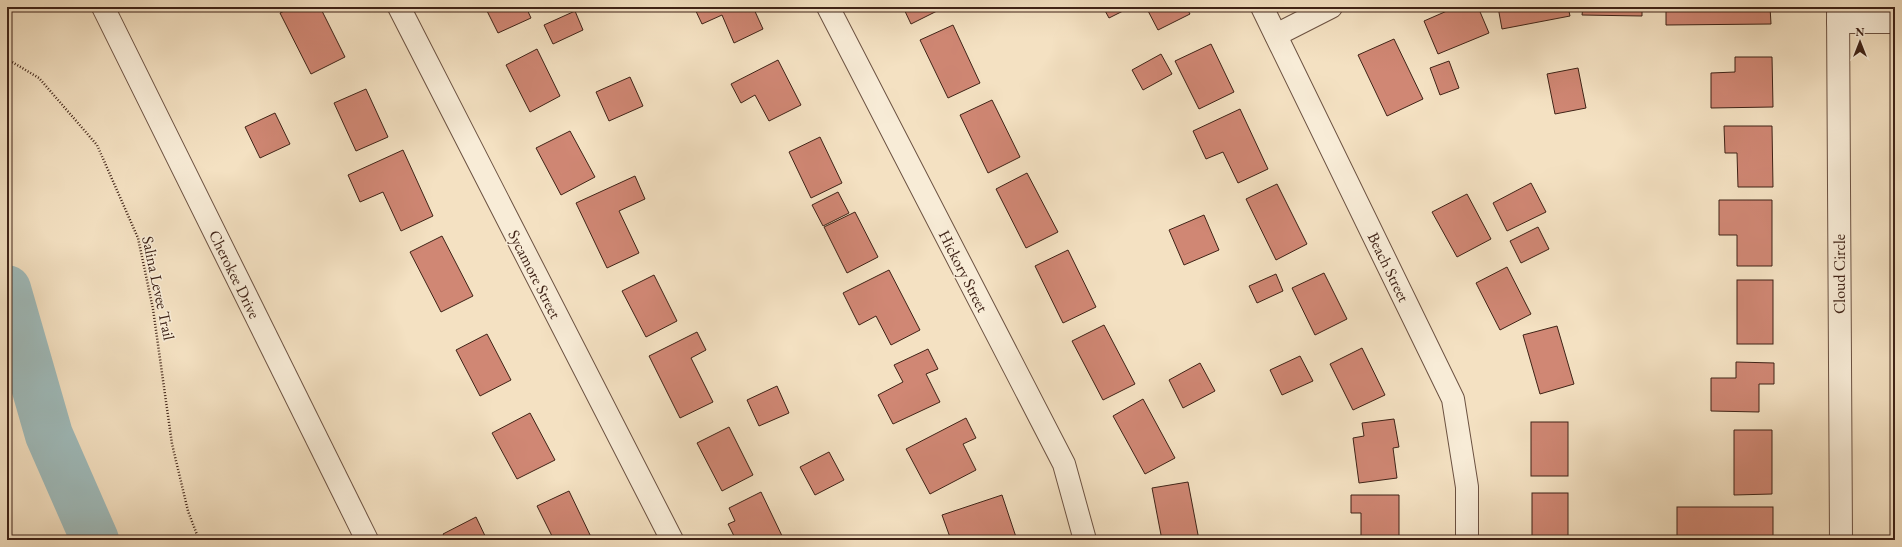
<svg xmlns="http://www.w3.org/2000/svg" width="1902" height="547" viewBox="0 0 1902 547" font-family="'EB Garamond',serif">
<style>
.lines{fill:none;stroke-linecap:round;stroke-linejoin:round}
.river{stroke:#9fbbbb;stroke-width:48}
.building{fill:#d08774;stroke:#3f2317}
.minor-casing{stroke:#6c5242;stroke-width:24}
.path{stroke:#3f2317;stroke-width:2.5;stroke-dasharray:1 2;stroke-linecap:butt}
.minor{stroke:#f8ecd7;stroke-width:22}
.labels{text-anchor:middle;stroke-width:3;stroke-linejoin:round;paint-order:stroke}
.street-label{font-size:16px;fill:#3f2317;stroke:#f8ecd7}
</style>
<rect width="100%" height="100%" fill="#f4e1c2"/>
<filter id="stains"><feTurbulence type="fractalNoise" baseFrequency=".005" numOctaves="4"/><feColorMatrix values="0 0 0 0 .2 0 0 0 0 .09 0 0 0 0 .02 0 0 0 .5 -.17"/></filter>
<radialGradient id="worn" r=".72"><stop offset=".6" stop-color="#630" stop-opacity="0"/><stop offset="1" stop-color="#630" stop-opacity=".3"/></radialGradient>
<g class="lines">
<!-- river -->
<polyline class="river" points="7,289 49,435 95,540"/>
</g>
<!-- building -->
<g class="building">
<polygon points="293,7 320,7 345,57 311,74 280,13"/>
<polygon points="485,7 526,7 531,18 498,33"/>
<polygon points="694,7 753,7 763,29 734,43 722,15 702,24"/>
<polygon points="903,7 943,7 943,8 911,24"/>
<polygon points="1103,7 1131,7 1109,18"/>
<polygon points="1146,7 1186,7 1190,14 1158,30"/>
<polygon points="1456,7 1478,7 1489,33 1438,54 1424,21"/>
<polygon points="1498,7 1568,7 1570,16 1502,29"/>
<polygon points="1583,7 1642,7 1642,16 1582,15"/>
<polygon points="1666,7 1770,7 1771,24 1666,25"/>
<polygon points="575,11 583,30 553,44 544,25"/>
<polygon points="953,25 980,83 948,98 920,40"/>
<polygon points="1394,39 1423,99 1387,116 1358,55"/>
<polygon points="1211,44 1234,92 1199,109 1175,61"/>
<polygon points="537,49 560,96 530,112 506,65"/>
<polygon points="1161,54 1172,74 1143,90 1132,70"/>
<polygon points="1735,57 1772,57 1773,107 1711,108 1711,73 1735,72"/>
<polygon points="778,60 801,105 769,121 755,95 741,103 731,84"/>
<polygon points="1449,61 1459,88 1440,95 1430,68"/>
<polygon points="1578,68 1586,108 1555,114 1547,74"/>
<polygon points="630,77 643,106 609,121 596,92"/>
<polygon points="366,89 388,137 356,151 334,103"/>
<polygon points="992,100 1020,157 988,173 960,115"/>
<polygon points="1240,109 1268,169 1238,183 1223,152 1206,159 1193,131"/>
<polygon points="275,113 290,144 260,158 245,127"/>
<polygon points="1724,126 1772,126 1773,187 1738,187 1737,153 1725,153"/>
<polygon points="570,131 595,177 561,195 536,148"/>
<polygon points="820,137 842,183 811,198 789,152"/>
<polygon points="403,150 433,216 401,231 383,192 360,202 348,175"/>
<polygon points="1027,173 1058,232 1026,248 996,189"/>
<polygon points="635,176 645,199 619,211 639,253 607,268 576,203"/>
<polygon points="1531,183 1546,212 1507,231 1493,203"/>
<polygon points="1277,184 1307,244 1276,260 1246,199"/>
<polygon points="838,192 849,213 823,226 812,205"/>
<polygon points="1467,194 1491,239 1457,257 1432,212"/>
<polygon points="1719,200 1772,200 1772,266 1737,266 1737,235 1719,235"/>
<polygon points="855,212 878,257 847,273 824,227"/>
<polygon points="1204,215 1219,250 1184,265 1169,230"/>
<polygon points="1538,227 1549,249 1521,263 1510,241"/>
<polygon points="442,236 473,296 441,312 410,252"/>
<polygon points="1068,250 1096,307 1063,323 1035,266"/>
<polygon points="1507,267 1531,314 1500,330 1476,283"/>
<polygon points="889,270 920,330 891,345 876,316 859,325 843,293"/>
<polygon points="1324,273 1347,319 1315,335 1292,288"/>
<polygon points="1276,274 1283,291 1257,303 1249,286"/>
<polygon points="654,275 677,321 646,337 622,291"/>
<rect x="1737" y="280" width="36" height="64"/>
<polygon points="1104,325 1135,384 1103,400 1072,341"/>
<polygon points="1557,326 1574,384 1540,394 1523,335"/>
<polygon points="697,332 706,350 691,358 713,402 680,418 649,356"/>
<polygon points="487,334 511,380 480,396 456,350"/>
<polygon points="1362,348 1385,395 1353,410 1330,364"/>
<polygon points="928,349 938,369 926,374 940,402 893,424 878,395 903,382 894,365"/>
<polygon points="1300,356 1313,381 1282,395 1270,370"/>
<polygon points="1736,362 1774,363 1774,384 1759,384 1759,412 1711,411 1711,378 1736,378"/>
<polygon points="1200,363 1215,391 1183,408 1169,380"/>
<polygon points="777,386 789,413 759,426 747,400"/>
<polygon points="1143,399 1175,458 1145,474 1113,416"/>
<polygon points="530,413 555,460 517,479 492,433"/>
<polygon points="966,418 976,438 963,444 976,470 930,494 906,449"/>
<polygon points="1394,419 1399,447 1393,448 1397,478 1359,483 1353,438 1364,436 1362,423"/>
<rect x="1531" y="422" width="37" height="54"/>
<polygon points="729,427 753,475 722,491 697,443"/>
<polygon points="1734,430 1772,430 1772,494 1734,495"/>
<polygon points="829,452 844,480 815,495 800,467"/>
<polygon points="1188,482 1199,540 1162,540 1152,488"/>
<polygon points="569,491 592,539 591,540 554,540 537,506"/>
<polygon points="761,492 784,540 736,540 728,524 735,521 729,508"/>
<rect x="1532" y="493" width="36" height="47"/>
<polygon points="1002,495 1017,540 982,540 981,537 971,540 951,540 942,515"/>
<polygon points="1351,495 1399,495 1399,540 1361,540 1361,513 1351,513"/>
<rect x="1677" y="507" width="96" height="33"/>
<polygon points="476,517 487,540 446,540 443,534"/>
</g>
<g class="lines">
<defs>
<g id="minor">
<polyline points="103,7 367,540"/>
<polyline points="399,7 672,540"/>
<polyline points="828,7 1064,464 1085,540"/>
<polyline points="1262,7 1453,399 1467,487 1467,540"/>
<polyline points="1838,7 1841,540"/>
<polyline points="1838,22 1895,22"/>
<polyline points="1276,35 1331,7"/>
</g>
</defs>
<!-- minor casing -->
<use href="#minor" class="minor-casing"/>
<!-- path -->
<polyline class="path" points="7,59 39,78 97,145 138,238 153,309 172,444 188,511 199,540"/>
<!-- minor -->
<use href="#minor" class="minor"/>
</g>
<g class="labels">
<!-- street labels -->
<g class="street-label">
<text transform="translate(1389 267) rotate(64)" y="6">Beach Street</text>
<text transform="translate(964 271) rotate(63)" y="6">Hickory Street</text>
<text transform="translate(235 274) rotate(64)" y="6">Cherokee Drive</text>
<text transform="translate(535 274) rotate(63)" y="6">Sycamore Street</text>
<text transform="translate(1839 274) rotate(-90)" y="6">Cloud Circle</text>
<text transform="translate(159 288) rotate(78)" y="6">Salina Levee Trail</text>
</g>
</g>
<!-- margin -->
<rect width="1902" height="547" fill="none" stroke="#f4e1c2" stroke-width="24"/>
<rect x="8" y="8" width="1886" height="531" fill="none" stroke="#3f2317" stroke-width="2"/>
<rect x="12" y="12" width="1878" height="523" fill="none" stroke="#3f2317"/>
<!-- north arrow -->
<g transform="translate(1860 42)" stroke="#f8ecd7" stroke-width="3" paint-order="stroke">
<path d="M0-3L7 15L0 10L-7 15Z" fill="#3f2317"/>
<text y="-6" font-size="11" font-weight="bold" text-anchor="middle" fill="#3f2317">N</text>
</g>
<rect width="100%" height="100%" filter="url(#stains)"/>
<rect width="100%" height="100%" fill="url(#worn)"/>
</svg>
